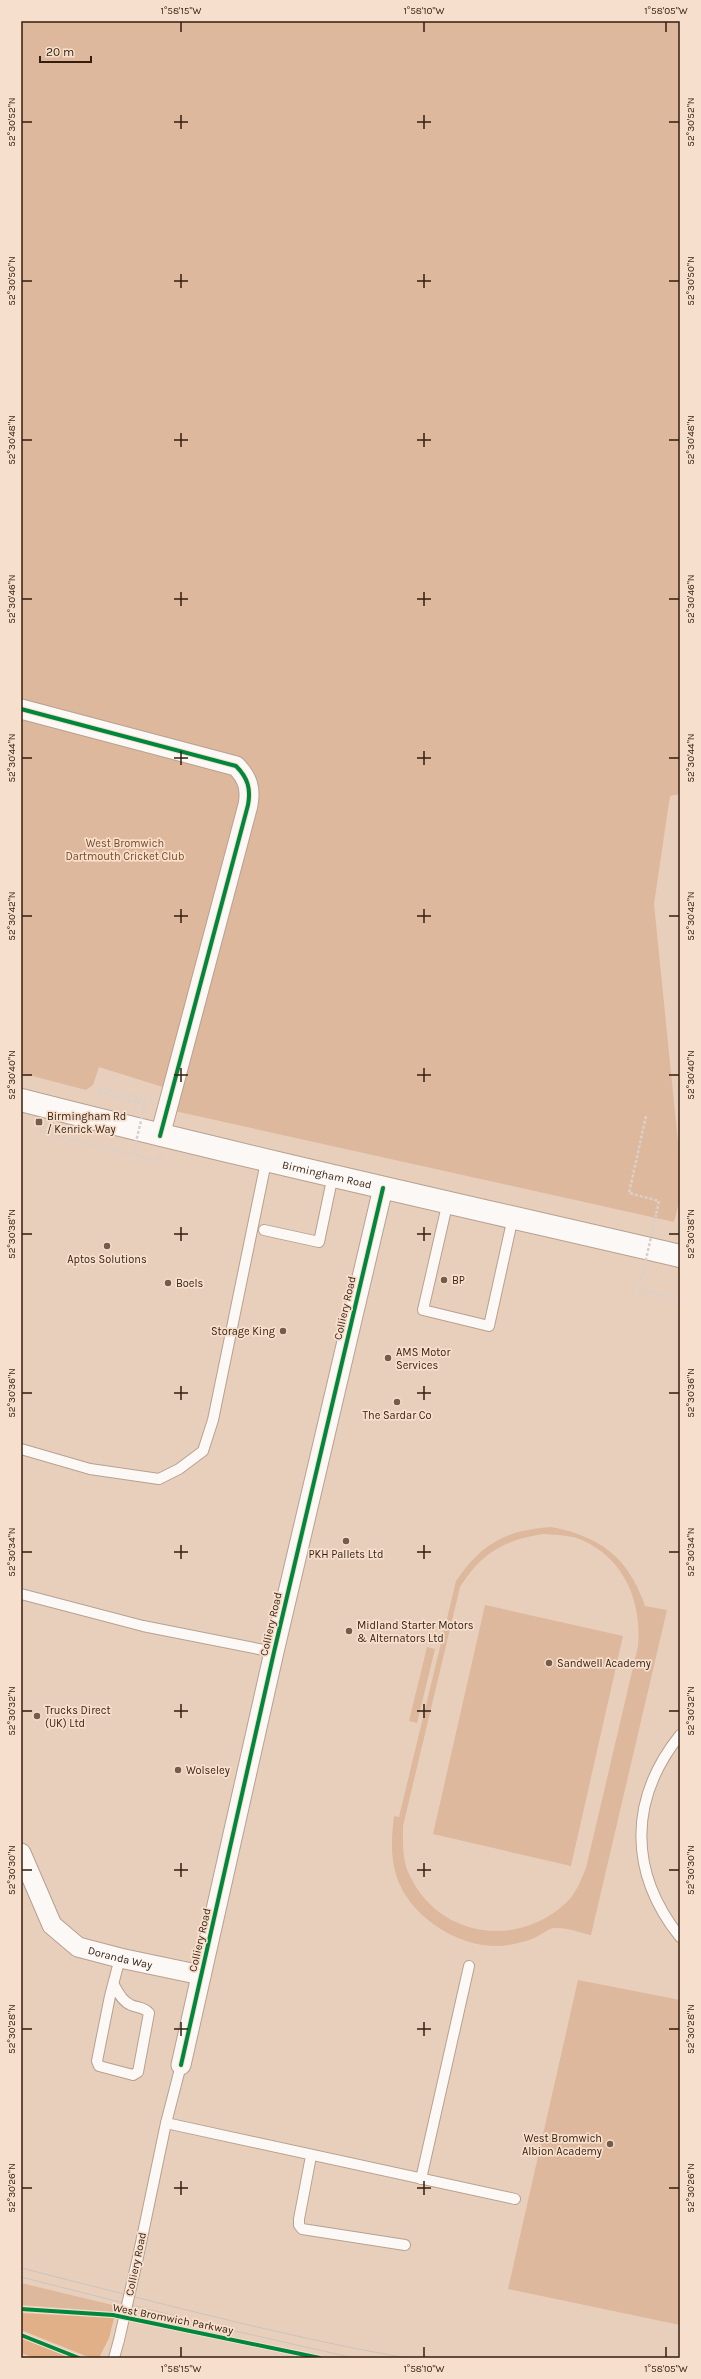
<svg xmlns="http://www.w3.org/2000/svg" width="701" height="2379" viewBox="0 0 701 2379" font-family="Karla,sans-serif">
  <style>
    .green { fill: #ddb89c; fill-rule: evenodd }
    .forest { fill: #e1af88 }
    .lines { fill: none; stroke-linecap: round; stroke-linejoin: round }
    .service-casing { stroke: #b6a191; stroke-width: 12 }
    .minor-casing { stroke: #b6a191; stroke-width: 21 }
    .trunk-casing { stroke: #b6a191; stroke-width: 24 }
    .path { stroke: #d9d0ca; stroke-width: 2.5; stroke-dasharray: 3 2; stroke-linecap: butt }
    .service { stroke: #fcf8f5; stroke-width: 10 }
    .minor { stroke: #fcf8f5; stroke-width: 19 }
    .trunk { stroke: #fcf8f5; stroke-width: 22 }
    .tram { stroke: #cbc4be; stroke-width: 1 }
    .service-bridge-casing { stroke: #b6a191; stroke-width: 12; stroke-linecap: butt }
    .path-bridge { stroke: #d9d0ca; stroke-width: 2.5; stroke-dasharray: 3 2; stroke-linecap: butt }
    .service-bridge { stroke: #fcf8f5; stroke-width: 10 }
    .cycleway-casing { stroke: #f7dfcd; stroke-width: 6 }
    .cycleway { stroke: #00873e; stroke-width: 4 }
    .ticks { fill: none; stroke: #341e0d; stroke-width: 1.5 }
    .poi-dot { fill: #735c4a; stroke: #f7dfcd; stroke-width: 1.5 }
    .labels { text-anchor: middle; dominant-baseline: central; stroke-width: 3.5; stroke-linejoin: round; paint-order: stroke }
    .park-label { font-size: 11px; fill: #794921; stroke: #f7dfcd }
    .poi-label { font-size: 11px; fill: #341e0d; stroke: #f7dfcd; text-anchor: start }
    .street-label { font-size: 11px; fill: #341e0d; stroke: #f7dfcd }
    .neatline { fill: none; stroke: #341e0d; stroke-width: 1.5 }
    .ticks-label { font-size: 10px; text-anchor: middle; fill: #341e0d }
  </style>
  <rect width="100%" height="100%" fill="#e8cfbc"/>
  <!-- green -->
  <g class="green">
    <polygon points="21,21 680,21 680,794 670,796 654,904 680,1162 680,1198 674,1222 170,1110 169,1089 99,1067 93,1085 86,1090 21,1073"/>
    <path d="M 551,1527 C 600,1536 629,1558 645,1606 L 667,1610 L 591,1935 C 581,1933 566,1927 555,1928 C 548,1928 540,1936 534,1938 C 525,1942 511,1945 501,1946 C 462,1948 416,1921 400,1885 C 390,1863 391,1840 394,1816 L 399,1817 L 456,1581 C 481,1544 506,1530 551,1527 ZM 543,1534 C 556,1535 570,1535 582,1540 C 625,1559 642,1603 638,1646 L 586,1868 C 581,1880 576,1893 567,1902 C 518,1949 438,1938 409,1874 C 402,1859 403,1843 403,1826 L 460,1587 C 481,1553 504,1540 543,1534 Z"/>
    <polygon points="485,1605 623,1636 571,1866 433,1834"/>
    <polygon points="427,1647 435,1649 417,1723 409,1721"/>
    <polygon points="578,1980 680,2000 680,2325 508,2289"/>
    <polygon points="21,2283 117,2306 115,2312 21,2305"/>
  </g>
  <!-- forest -->
  <g class="forest">
    <polygon points="21,2313 114,2318 109,2338 99,2358 91,2358 21,2330"/>
    <polygon points="21,2338 71,2358 35,2358 21,2353"/>
  </g>
  <g class="lines">
    <defs>
      <g id="service">
        <polyline points="448,1201 423,1310 489,1326 513,1217"/>
        <polyline points="264,1230 319,1242 333,1175"/>
        <polyline points="21,1449 90,1469 159,1479 179,1469 203,1451 213,1420 266,1162"/>
        <polyline points="21,1594 143,1626 274,1652"/>
        <path d="M 680,1735 C 628,1800 629,1873 680,1937"/>
        <path d="M 114,1985 C 118,1993 123,2002 131,2005 C 138,2008 144,2007 149,2013 L 138,2072 L 133,2075 L 99,2066 L 97,2061 L 110,1996 L 120,1958"/>
        <polyline points="166,2123 515,2199"/>
        <polyline points="311,2156 299,2219 299,2225 302,2229 405,2245"/>
        <polyline points="421,2179 469,1966"/>
        <polyline points="138,2257 166,2123 181,2065"/>
        <polyline points="114,2358 119,2340"/>
      </g>
      <g id="minor">
        <path d="M 21,709 L 236,766 C 248,778 251,789 248,805 L 160,1136"/>
        <path id="s1" d="M 21,1853 L 52,1925 L 78,1947 L 120,1958 L 201,1975"/>
        <polyline points="181,2065 274,1652 383,1188"/>
      </g>
      <g id="trunk">
        <path id="s2" d="M 21,1100 C 240,1156 460,1205 680,1256"/>
      </g>
    </defs>
    <!-- service casing -->
    <use href="#service" class="service-casing"/>
    <!-- minor casing -->
    <use href="#minor" class="minor-casing"/>
    <!-- trunk casing -->
    <use href="#trunk" class="trunk-casing"/>
    <!-- path -->
    <g class="path">
      <polyline points="99,1093 100,1088 152,1100"/>
      <polyline points="134,1110 137,1097"/>
      <polyline points="646,1116 629,1193 659,1201 656,1215"/>
      <polyline points="43,1125 41,1132 159,1161 161,1154"/>
      <polyline points="639,1290 680,1299"/>
    </g>
    <!-- service -->
    <use href="#service" class="service"/>
    <!-- minor -->
    <use href="#minor" class="minor"/>
    <!-- trunk -->
    <use href="#trunk" class="trunk"/>
    <!-- tram -->
    <g class="tram">
      <path d="M 21,2268 C 149,2300 276,2335 406,2358"/>
      <polyline points="21,2277 222,2328 354,2358"/>
    </g>
    <defs>
      <polyline id="service-bridge" points="119,2340 138,2257"/>
    </defs>
    <!-- service-bridge casing -->
    <use href="#service-bridge" class="service-bridge-casing"/>
    <!-- path-bridge -->
    <g class="path-bridge">
      <polyline points="99,1093 145,1104 133,1154"/>
      <polyline points="639,1290 656,1215"/>
    </g>
    <!-- service-bridge -->
    <use href="#service-bridge" class="service-bridge"/>
    <defs>
      <g id="cycleway">
        <path d="M 21,709 L 236,766 C 248,778 251,789 248,805 L 160,1136"/>
        <polyline points="181,2065 274,1652 383,1188"/>
        <polyline points="21,2309 113,2315 320,2358"/>
        <polyline points="21,2335 79,2358"/>
      </g>
    </defs>
    <!-- cycleway casing -->
    <use href="#cycleway" class="cycleway-casing"/>
    <!-- cycleway -->
    <use href="#cycleway" class="cycleway"/>
  </g>
  <!-- ticks -->
  <path class="ticks" d="M 181,22 L 181,32M 424,22 L 424,32M 666,22 L 666,32M 181,115 L 181,129M 424,115 L 424,129M 22,122 L 32,122M 174,122 L 188,122M 417,122 L 431,122M 669,122 L 679,122M 181,274 L 181,288M 424,274 L 424,288M 22,281 L 32,281M 174,281 L 188,281M 417,281 L 431,281M 669,281 L 679,281M 181,433 L 181,447M 424,433 L 424,447M 22,440 L 32,440M 174,440 L 188,440M 417,440 L 431,440M 669,440 L 679,440M 181,592 L 181,606M 424,592 L 424,606M 22,599 L 32,599M 174,599 L 188,599M 417,599 L 431,599M 669,599 L 679,599M 181,751 L 181,765M 424,751 L 424,765M 22,758 L 32,758M 174,758 L 188,758M 417,758 L 431,758M 669,758 L 679,758M 181,909 L 181,923M 424,909 L 424,923M 22,916 L 32,916M 174,916 L 188,916M 417,916 L 431,916M 669,916 L 679,916M 181,1068 L 181,1082M 424,1068 L 424,1082M 22,1075 L 32,1075M 174,1075 L 188,1075M 417,1075 L 431,1075M 669,1075 L 679,1075M 181,1227 L 181,1241M 424,1227 L 424,1241M 22,1234 L 32,1234M 174,1234 L 188,1234M 417,1234 L 431,1234M 669,1234 L 679,1234M 181,1386 L 181,1400M 424,1386 L 424,1400M 22,1393 L 32,1393M 174,1393 L 188,1393M 417,1393 L 431,1393M 669,1393 L 679,1393M 181,1545 L 181,1559M 424,1545 L 424,1559M 22,1552 L 32,1552M 174,1552 L 188,1552M 417,1552 L 431,1552M 669,1552 L 679,1552M 181,1704 L 181,1718M 424,1704 L 424,1718M 22,1711 L 32,1711M 174,1711 L 188,1711M 417,1711 L 431,1711M 669,1711 L 679,1711M 181,1863 L 181,1877M 424,1863 L 424,1877M 22,1870 L 32,1870M 174,1870 L 188,1870M 417,1870 L 431,1870M 669,1870 L 679,1870M 181,2022 L 181,2036M 424,2022 L 424,2036M 22,2029 L 32,2029M 174,2029 L 188,2029M 417,2029 L 431,2029M 669,2029 L 679,2029M 181,2181 L 181,2195M 424,2181 L 424,2195M 22,2188 L 32,2188M 174,2188 L 188,2188M 417,2188 L 431,2188M 669,2188 L 679,2188M 181,2347 L 181,2357M 424,2347 L 424,2357M 666,2347 L 666,2357"/>
  <!-- markers -->
  <g class="poi-dot">
    <rect x="35" y="1118" width="8" height="8" rx="2"/>
    <circle cx="107" cy="1246" r="4"/>
    <circle cx="444" cy="1280" r="4"/>
    <circle cx="168" cy="1283" r="4"/>
    <circle cx="283" cy="1331" r="4"/>
    <circle cx="388" cy="1358" r="4"/>
    <circle cx="397" cy="1402" r="4"/>
    <circle cx="346" cy="1541" r="4"/>
    <circle cx="349" cy="1631" r="4"/>
    <circle cx="549" cy="1663" r="4"/>
    <circle cx="37" cy="1716" r="4"/>
    <circle cx="178" cy="1770" r="4"/>
    <circle cx="610" cy="2144" r="4"/>
  </g>
  <g class="labels">
    <!-- park labels -->
    <g class="park-label">
      <text x="125" y="843">West Bromwich<tspan x="125" dy="13">Dartmouth Cricket Club</tspan></text>
    </g>
    <!-- poi labels -->
    <g class="poi-label">
      <text x="47" y="1116">Birmingham Rd<tspan x="47" dy="13">/ Kenrick Way</tspan></text>
      <text x="107" y="1259" text-anchor="middle">Aptos Solutions</text>
      <text x="452" y="1280">BP</text>
      <text x="176" y="1283">Boels</text>
      <text x="275" y="1331" text-anchor="end">Storage King</text>
      <text x="396" y="1352">AMS Motor<tspan x="396" dy="13">Services</tspan></text>
      <text x="397" y="1415" text-anchor="middle">The Sardar Co</text>
      <text x="346" y="1554" text-anchor="middle">PKH Pallets Ltd</text>
      <text x="357" y="1625">Midland Starter Motors<tspan x="357" dy="13">&amp; Alternators Ltd</tspan></text>
      <text x="557" y="1663">Sandwell Academy</text>
      <text x="45" y="1710">Trucks Direct<tspan x="45" dy="13">(UK) Ltd</tspan></text>
      <text x="186" y="1770">Wolseley</text>
      <text x="602" y="2138" text-anchor="end">West Bromwich<tspan x="602" dy="13">Albion Academy</tspan></text>
    </g>
    <!-- street labels -->
    <g class="street-label">
      <text stroke="none"><textPath href="#s2" startOffset="315">Birmingham Road</textPath></text>
      <text transform="translate(345 1308) rotate(-77)">Colliery Road</text>
      <text transform="translate(271 1624) rotate(-77)">Colliery Road</text>
      <text transform="translate(200 1940) rotate(-77)">Colliery Road</text>
      <text stroke="none"><textPath href="#s1" startOffset="156">Doranda Way</textPath></text>
      <text transform="translate(136 2264) rotate(-78)">Colliery Road</text>
      <text transform="translate(173 2319) rotate(11)">West Bromwich Parkway</text>
    </g>
  </g>
  <!-- border -->
  <rect width="701" height="2379" fill="none" stroke="#f7dfcd" stroke-width="44"/>
  <!-- scale -->
  <path d="M40 56v6h51v-6" fill="none" stroke="#341e0d" stroke-width="2"/>
  <text x="46" y="56" font-size="12" fill="#341e0d" stroke="#f7dfcd" stroke-width="3" paint-order="stroke">20 m</text>
  <rect x="22" y="22" width="657" height="2335" class="neatline"/>
  <g class="ticks-label">
    <text x="181" y="14">1°58'15"W</text>
    <text x="424" y="14">1°58'10"W</text>
    <text x="666" y="14">1°58'05"W</text>
    <text transform="translate(11 122) rotate(-90)" y="4">52°30'52"N</text>
    <text transform="translate(690 122) rotate(-90)" y="4">52°30'52"N</text>
    <text transform="translate(11 281) rotate(-90)" y="4">52°30'50"N</text>
    <text transform="translate(690 281) rotate(-90)" y="4">52°30'50"N</text>
    <text transform="translate(11 440) rotate(-90)" y="4">52°30'48"N</text>
    <text transform="translate(690 440) rotate(-90)" y="4">52°30'48"N</text>
    <text transform="translate(11 599) rotate(-90)" y="4">52°30'46"N</text>
    <text transform="translate(690 599) rotate(-90)" y="4">52°30'46"N</text>
    <text transform="translate(11 758) rotate(-90)" y="4">52°30'44"N</text>
    <text transform="translate(690 758) rotate(-90)" y="4">52°30'44"N</text>
    <text transform="translate(11 916) rotate(-90)" y="4">52°30'42"N</text>
    <text transform="translate(690 916) rotate(-90)" y="4">52°30'42"N</text>
    <text transform="translate(11 1075) rotate(-90)" y="4">52°30'40"N</text>
    <text transform="translate(690 1075) rotate(-90)" y="4">52°30'40"N</text>
    <text transform="translate(11 1234) rotate(-90)" y="4">52°30'38"N</text>
    <text transform="translate(690 1234) rotate(-90)" y="4">52°30'38"N</text>
    <text transform="translate(11 1393) rotate(-90)" y="4">52°30'36"N</text>
    <text transform="translate(690 1393) rotate(-90)" y="4">52°30'36"N</text>
    <text transform="translate(11 1552) rotate(-90)" y="4">52°30'34"N</text>
    <text transform="translate(690 1552) rotate(-90)" y="4">52°30'34"N</text>
    <text transform="translate(11 1711) rotate(-90)" y="4">52°30'32"N</text>
    <text transform="translate(690 1711) rotate(-90)" y="4">52°30'32"N</text>
    <text transform="translate(11 1870) rotate(-90)" y="4">52°30'30"N</text>
    <text transform="translate(690 1870) rotate(-90)" y="4">52°30'30"N</text>
    <text transform="translate(11 2029) rotate(-90)" y="4">52°30'28"N</text>
    <text transform="translate(690 2029) rotate(-90)" y="4">52°30'28"N</text>
    <text transform="translate(11 2188) rotate(-90)" y="4">52°30'26"N</text>
    <text transform="translate(690 2188) rotate(-90)" y="4">52°30'26"N</text>
    <text x="181" y="2372">1°58'15"W</text>
    <text x="424" y="2372">1°58'10"W</text>
    <text x="666" y="2372">1°58'05"W</text>
  </g>
</svg>
